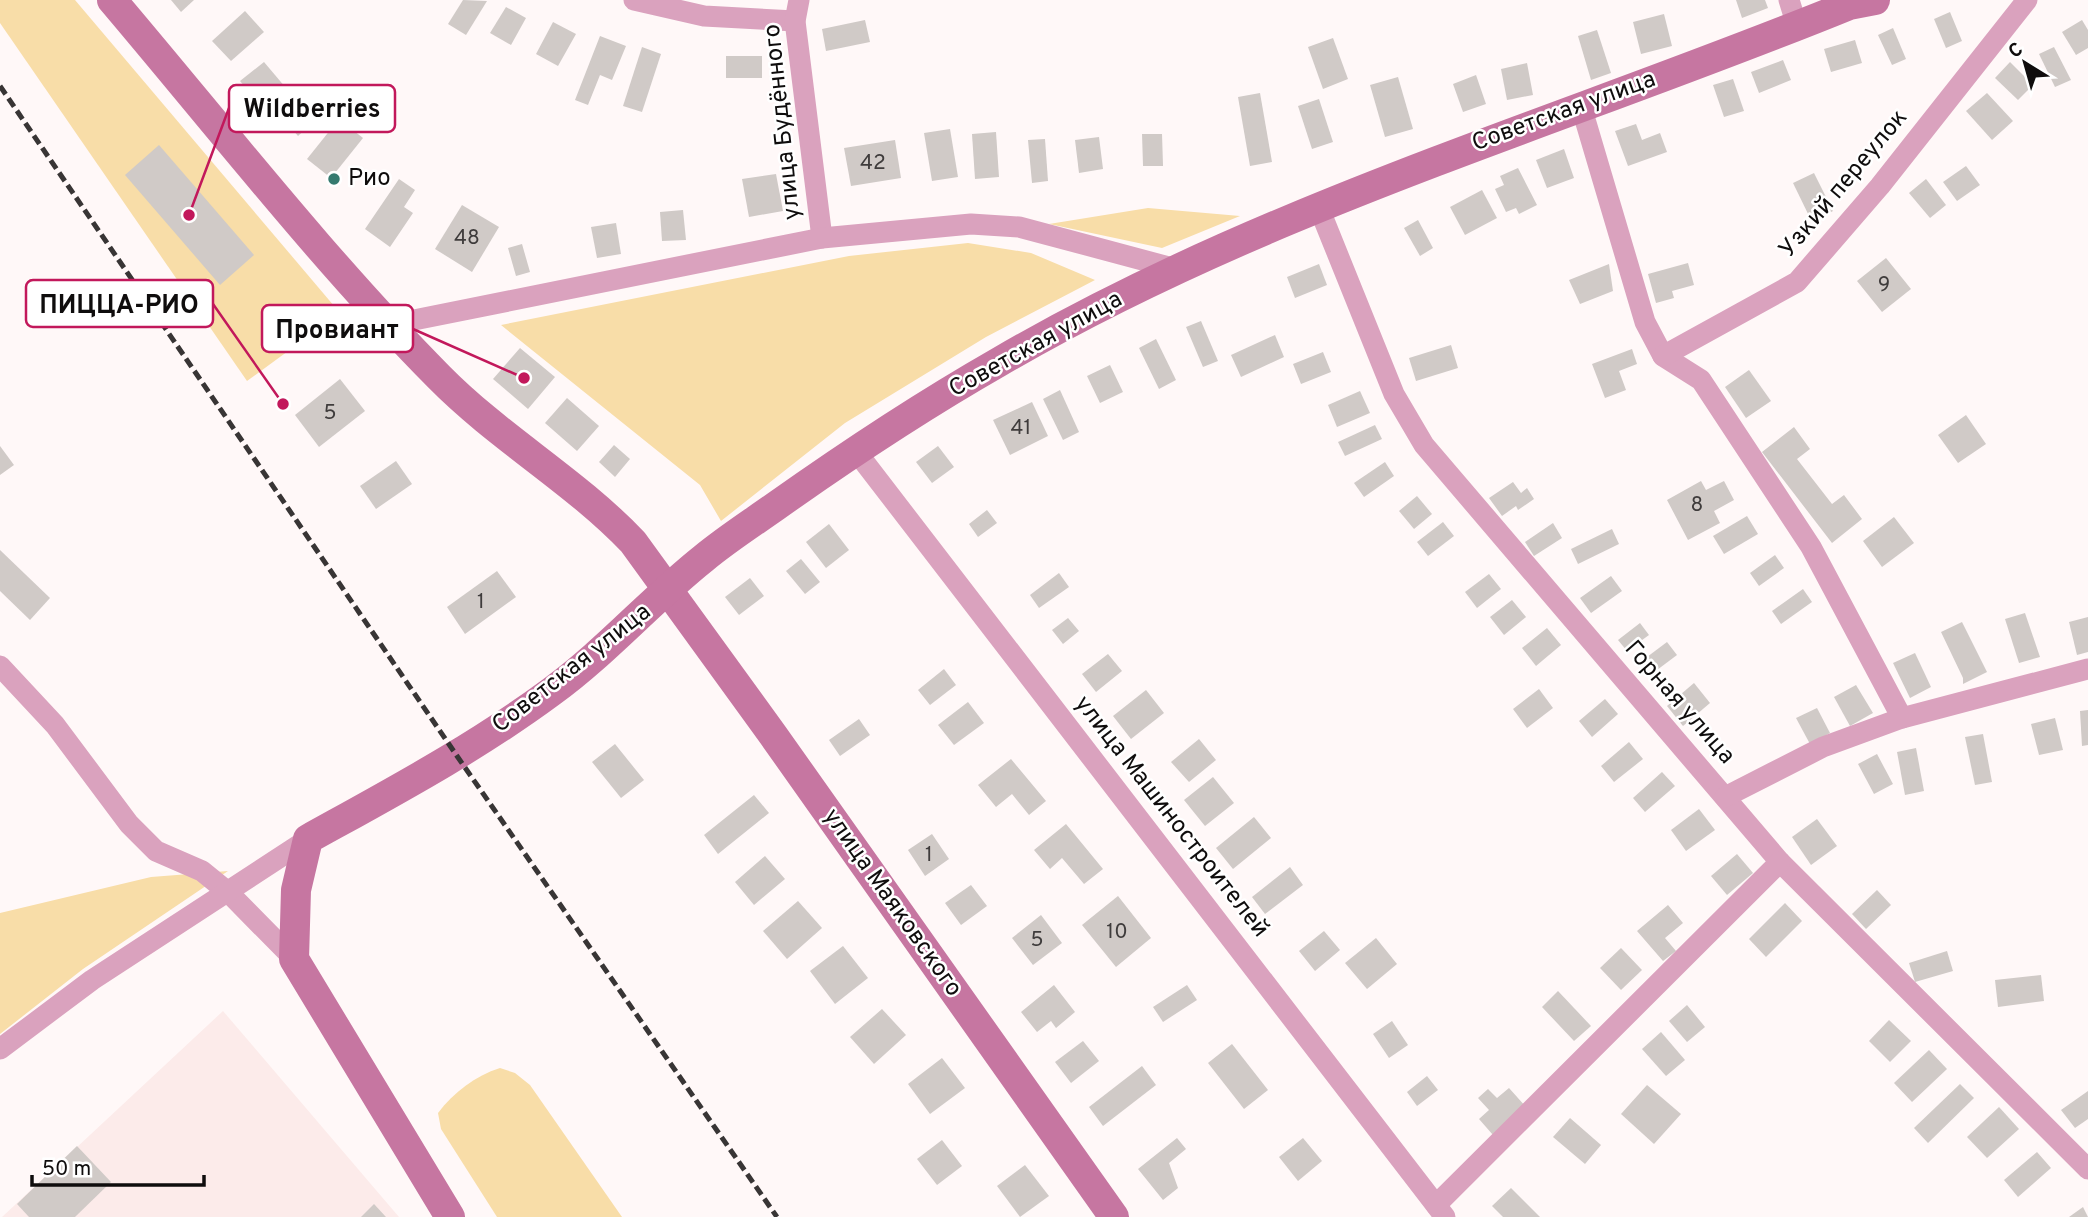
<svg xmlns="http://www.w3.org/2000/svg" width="2088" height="1217" viewBox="0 0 2088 1217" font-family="Overpass,sans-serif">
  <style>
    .built { fill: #fcebea }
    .green { fill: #f8dda8 }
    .building { fill: #d0cac7 }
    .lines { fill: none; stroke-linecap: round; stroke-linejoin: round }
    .street { stroke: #daa2be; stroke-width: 21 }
    .secondary { stroke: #c676a1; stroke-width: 30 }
    .rail { stroke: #383535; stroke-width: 5; stroke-dasharray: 10 5; stroke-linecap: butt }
    .poi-dot { fill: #357a6f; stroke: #fff; stroke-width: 2.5 }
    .labels { text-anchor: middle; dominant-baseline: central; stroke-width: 5; stroke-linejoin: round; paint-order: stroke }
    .number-label { font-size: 21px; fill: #3f3c3c }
    .street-label { font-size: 24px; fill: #0f0d0d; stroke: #fff }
    .poi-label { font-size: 24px; fill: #0f0d0d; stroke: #fff; text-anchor: start }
    .leader { fill: none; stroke: #c2185b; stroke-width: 2.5 }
    .callout-dot { fill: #c2185b; stroke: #fff; stroke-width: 2.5 }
    .callout { fill: #fff; stroke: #c2185b; stroke-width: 2.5 }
    .callout-label { font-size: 26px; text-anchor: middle; font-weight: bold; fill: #0f0d0d }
  </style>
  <rect width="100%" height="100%" fill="#fff8f8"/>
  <!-- built -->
  <polygon class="built" points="223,1011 399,1217 2,1217"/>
  <!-- green -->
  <g class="green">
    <polygon points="0,0 75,0 340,313 247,381 0,23"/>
    <polygon points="1148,208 1240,216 1162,248 1049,224"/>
    <polygon points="968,243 1031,253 1095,280 986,337 845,423 721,521 700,485 501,325 849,256"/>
    <polygon points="228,871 83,969 0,1034 0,913 151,877"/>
    <path d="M 500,1068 L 515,1073 L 530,1085 L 622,1217 L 497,1217 L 441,1129 L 438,1113 C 454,1092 475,1076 500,1068 Z"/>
  </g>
  <!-- building -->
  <g class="building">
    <polygon points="171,0 194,0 181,12"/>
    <polygon points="463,0 487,1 466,35 448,24"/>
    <polygon points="1736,0 1765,0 1768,8 1742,18"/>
    <polygon points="506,7 526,18 511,45 490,33"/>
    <polygon points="245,11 264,32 231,61 212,41"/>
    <polygon points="1950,12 1962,41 1946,48 1934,19"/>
    <polygon points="1664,14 1672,46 1641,54 1633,22"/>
    <polygon points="865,20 870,42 826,51 822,29"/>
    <polygon points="2082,20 2088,30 2088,48 2076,55 2062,32"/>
    <polygon points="553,22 576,34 558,66 536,54"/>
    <polygon points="1893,28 1906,59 1892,65 1878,35"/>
    <polygon points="1597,30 1611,73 1591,80 1578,36"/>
    <polygon points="600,36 626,46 612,80 600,75 588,105 575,100"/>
    <polygon points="1333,38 1348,79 1323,89 1308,47"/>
    <polygon points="1855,40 1862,63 1831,72 1824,49"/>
    <polygon points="642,47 661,54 642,112 623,106"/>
    <polygon points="2054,47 2071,80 2055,87 2039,54"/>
    <rect x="726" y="56" width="36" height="22"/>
    <polygon points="1783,60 1791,80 1759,93 1751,72"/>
    <polygon points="264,62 286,88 263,108 240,81"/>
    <polygon points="2010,62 2033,85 2018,100 1995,78"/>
    <polygon points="1527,63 1533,95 1507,100 1501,69"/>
    <polygon points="1476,75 1486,104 1463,112 1453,84"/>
    <polygon points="1398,77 1413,129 1385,137 1370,85"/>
    <polygon points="1733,79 1744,111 1724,117 1713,85"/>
    <polygon points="1260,93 1272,162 1250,166 1238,97"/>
    <polygon points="1987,93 2013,121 1992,140 1966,111"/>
    <polygon points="1319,99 1333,142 1312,149 1298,106"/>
    <polygon points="295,106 310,125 298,136 283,118"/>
    <polygon points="339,119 363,138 331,178 307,159"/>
    <polygon points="1636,124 1642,140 1660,133 1667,152 1628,166 1615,131"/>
    <polygon points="950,129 958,177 932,181 924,133"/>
    <polygon points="996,132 999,177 975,179 972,134"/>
    <polygon points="1142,134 1162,134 1163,166 1143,166"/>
    <polygon points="1099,137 1103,169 1079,173 1075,140"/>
    <polygon points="1045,139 1048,181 1032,183 1028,140"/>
    <polygon points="895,140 901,178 851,186 844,148"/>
    <polygon points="159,145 254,255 220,285 125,175"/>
    <polygon points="1564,149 1574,178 1547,188 1536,160"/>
    <polygon points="1966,166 1980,185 1957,201 1943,182"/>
    <polygon points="1518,168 1537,205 1519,214 1516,208 1506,212 1495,189 1504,185 1500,176"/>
    <polygon points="1814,173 1833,211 1812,222 1793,183"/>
    <polygon points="776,174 783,211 749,217 742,179"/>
    <polygon points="399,179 415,190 404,207 413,213 390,247 365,229"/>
    <polygon points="1926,179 1946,205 1930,218 1909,193"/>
    <polygon points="1482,190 1497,218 1465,235 1450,207"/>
    <polygon points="462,205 499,227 472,272 435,249"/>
    <polygon points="683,210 686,240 662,241 660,212"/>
    <polygon points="1418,220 1433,248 1420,256 1404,228"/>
    <polygon points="616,223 621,254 597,258 591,227"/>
    <polygon points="522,244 530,272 516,276 508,248"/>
    <polygon points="1886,258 1911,289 1882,312 1857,281"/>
    <polygon points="1688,263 1694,285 1672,291 1674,298 1656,303 1648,274"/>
    <polygon points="1319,264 1327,285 1295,298 1287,277"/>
    <polygon points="1609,264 1613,291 1580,304 1569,280"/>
    <polygon points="1201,321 1218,361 1203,367 1186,327"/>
    <polygon points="1275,335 1284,357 1241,377 1231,355"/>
    <polygon points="1156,339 1176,380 1159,389 1139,348"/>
    <polygon points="1451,345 1458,368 1416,381 1409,358"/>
    <polygon points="520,348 555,377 528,409 493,379"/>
    <polygon points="1632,349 1637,364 1619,371 1626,390 1605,398 1592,364"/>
    <polygon points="1323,352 1331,372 1301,384 1293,364"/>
    <polygon points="1110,365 1123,392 1100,403 1087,376"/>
    <polygon points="1749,370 1771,401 1746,418 1725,387"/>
    <polygon points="340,379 365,411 319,447 295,415"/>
    <polygon points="1060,390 1079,432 1063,440 1043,399"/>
    <polygon points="1360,391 1370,413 1337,427 1328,405"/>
    <polygon points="567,398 599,426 577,451 545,423"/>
    <polygon points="1032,402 1048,436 1010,455 993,420"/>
    <polygon points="1966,415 1986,444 1958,463 1938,435"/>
    <polygon points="1375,425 1382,439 1345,456 1338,442"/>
    <polygon points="1794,427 1810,449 1797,459 1832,504 1844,495 1862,519 1832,543 1762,452"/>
    <polygon points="614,445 630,459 615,477 599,462"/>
    <polygon points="0,446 14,465 0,475"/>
    <polygon points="938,446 954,467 932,483 916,462"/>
    <polygon points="396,461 412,484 376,509 360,486"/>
    <polygon points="1385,462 1394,476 1364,497 1354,483"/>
    <polygon points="1701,481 1706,490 1724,481 1734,500 1714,511 1720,523 1688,540 1667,500"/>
    <polygon points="1513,482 1521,493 1527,488 1534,499 1518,510 1516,506 1502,516 1489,498"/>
    <polygon points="1417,496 1432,514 1414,529 1399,511"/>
    <polygon points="987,510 997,523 978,537 969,524"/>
    <polygon points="1747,516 1758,534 1724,554 1713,536"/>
    <polygon points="1894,517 1914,543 1882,567 1863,541"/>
    <polygon points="1443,522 1454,536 1428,556 1417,542"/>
    <polygon points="1553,523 1562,538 1534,556 1525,542"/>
    <polygon points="829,524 849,550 826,568 806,542"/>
    <polygon points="1612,529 1619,544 1578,564 1571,549"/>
    <polygon points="0,550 50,598 30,620 0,591"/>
    <polygon points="1775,555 1784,568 1759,586 1750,573"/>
    <polygon points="801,559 820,582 805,594 786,571"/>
    <polygon points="497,571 516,597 465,634 447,607"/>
    <polygon points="1059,573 1069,587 1039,608 1030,595"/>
    <polygon points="1489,574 1501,589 1477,608 1465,592"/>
    <polygon points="1611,576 1622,591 1591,613 1580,598"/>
    <polygon points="750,578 764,596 739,615 725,597"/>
    <polygon points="1803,589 1812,602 1781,624 1772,611"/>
    <polygon points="1512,600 1526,617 1504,635 1490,617"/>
    <polygon points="2025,613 2040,657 2019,663 2005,619"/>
    <polygon points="2088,617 2088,652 2077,655 2069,622"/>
    <polygon points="1068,618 1079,631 1063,644 1052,630"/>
    <polygon points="1962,622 1987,672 1963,684 1963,678 1941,632"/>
    <polygon points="1640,623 1649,635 1627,651 1618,640"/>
    <polygon points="1547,628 1561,645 1536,666 1522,648"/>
    <polygon points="1667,642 1677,655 1657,670 1647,657"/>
    <polygon points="1915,653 1931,687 1910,698 1893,663"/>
    <polygon points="1108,654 1122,671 1096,692 1082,674"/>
    <polygon points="944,669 956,685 930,705 918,690"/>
    <polygon points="1694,683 1710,703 1683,726 1667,706"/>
    <polygon points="1856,685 1873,713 1850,726 1834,697"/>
    <polygon points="1539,689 1553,708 1527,728 1513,709"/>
    <polygon points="1146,690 1164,713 1131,739 1113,716"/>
    <polygon points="1605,699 1618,714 1592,737 1579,721"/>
    <polygon points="968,702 984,723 954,745 938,725"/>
    <polygon points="1817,708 1830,733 1810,744 1796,718"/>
    <polygon points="2088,710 2088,745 2082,746 2080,711"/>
    <polygon points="2055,718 2063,750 2039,755 2031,724"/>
    <polygon points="859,719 870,735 840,756 829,740"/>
    <polygon points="1983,734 1992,782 1975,785 1965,737"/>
    <polygon points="1199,739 1216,760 1189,782 1171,762"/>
    <polygon points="1629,742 1643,759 1614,782 1601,766"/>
    <polygon points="615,744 644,780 621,798 592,762"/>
    <polygon points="1916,748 1924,791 1905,795 1897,752"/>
    <polygon points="1877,754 1893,784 1874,794 1858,764"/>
    <polygon points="1011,759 1046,801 1029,815 1012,794 996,807 978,785"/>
    <polygon points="1662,772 1675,786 1645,812 1633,798"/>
    <polygon points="1213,777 1234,803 1205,826 1184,800"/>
    <polygon points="754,795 769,813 718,854 704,835"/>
    <polygon points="1699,809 1715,830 1686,851 1671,830"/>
    <polygon points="1254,817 1271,838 1233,869 1216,848"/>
    <polygon points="1817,819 1837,846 1811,865 1792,837"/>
    <polygon points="1066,824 1103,869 1084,884 1062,858 1050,869 1034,850"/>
    <polygon points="932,834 949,859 925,876 908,850"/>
    <polygon points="1737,854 1753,873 1727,895 1711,876"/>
    <polygon points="765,856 785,879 754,905 735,882"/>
    <polygon points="1290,867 1303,885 1265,914 1252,897"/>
    <polygon points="971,885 987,906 961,925 945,903"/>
    <polygon points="1877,890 1891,905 1866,929 1852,914"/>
    <polygon points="1118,896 1151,938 1116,967 1082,925"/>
    <polygon points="798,901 822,928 787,959 763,931"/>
    <polygon points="1785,903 1802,921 1766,957 1749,939"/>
    <polygon points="1668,905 1683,923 1665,938 1676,951 1663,961 1637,931"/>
    <polygon points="1041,915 1062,943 1033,965 1012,938"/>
    <polygon points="1324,931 1340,950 1315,971 1299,951"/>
    <polygon points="1376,938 1397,964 1367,989 1345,963"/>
    <polygon points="843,946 868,978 835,1004 810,971"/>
    <polygon points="1621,948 1642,970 1621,990 1600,968"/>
    <polygon points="1947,951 1953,971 1915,982 1909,963"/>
    <polygon points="2041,975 2044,1001 1998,1007 1995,980"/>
    <polygon points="1054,985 1075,1012 1056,1028 1051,1021 1037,1032 1021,1012"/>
    <polygon points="1187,985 1197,1000 1163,1022 1153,1007"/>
    <polygon points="1558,991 1591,1026 1574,1041 1542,1007"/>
    <polygon points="1687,1005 1705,1027 1687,1042 1669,1021"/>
    <polygon points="882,1009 906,1035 874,1064 850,1037"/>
    <polygon points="1889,1020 1911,1041 1890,1062 1869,1041"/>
    <polygon points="1392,1021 1408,1045 1389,1058 1373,1034"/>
    <polygon points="1661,1032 1685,1060 1666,1076 1642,1049"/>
    <polygon points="1083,1041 1099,1061 1071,1083 1055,1062"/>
    <polygon points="1232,1044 1268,1090 1244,1109 1208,1063"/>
    <polygon points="1929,1050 1947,1069 1912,1102 1894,1083"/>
    <polygon points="942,1058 965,1088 930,1114 908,1084"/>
    <polygon points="1142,1066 1156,1085 1103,1126 1089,1107"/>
    <polygon points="1427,1076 1438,1090 1417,1106 1407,1092"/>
    <polygon points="1960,1084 1974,1098 1928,1143 1914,1128"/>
    <polygon points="1647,1085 1681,1114 1654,1144 1621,1114"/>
    <polygon points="1509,1088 1526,1107 1493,1135 1479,1119 1489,1110 1478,1098 1488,1089 1497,1098"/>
    <polygon points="2088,1091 2088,1119 2075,1128 2061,1110"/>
    <polygon points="1999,1107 2019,1129 1987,1158 1967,1137"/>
    <polygon points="1570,1118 1601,1145 1585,1164 1553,1137"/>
    <polygon points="1177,1138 1186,1149 1169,1163 1178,1188 1163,1200 1138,1169"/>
    <polygon points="1303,1138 1322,1161 1298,1181 1279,1157"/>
    <polygon points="942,1140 962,1166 937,1185 917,1159"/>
    <polygon points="77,1146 111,1182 75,1217 29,1217 17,1204"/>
    <polygon points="2037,1152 2051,1168 2018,1197 2004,1180"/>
    <polygon points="1025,1165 1049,1196 1020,1217 997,1186"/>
    <polygon points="1511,1188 1540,1217 1503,1217 1492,1206"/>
    <polygon points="374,1204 386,1217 361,1217"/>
    <polygon points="2083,1207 2088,1217 2069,1217"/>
  </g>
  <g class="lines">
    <!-- street -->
    <g class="street">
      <polyline points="634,0 704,16 795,21"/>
      <polyline points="799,0 795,21 822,238"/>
      <polyline points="1789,0 1797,26"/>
      <polyline points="1581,106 1645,322 1663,356 1701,380 1811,547 1902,718"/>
      <polyline points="1319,208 1394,394 1424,445 1780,862 2088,1169"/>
      <polyline points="389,325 822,238 971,224 1019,227 1180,270"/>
      <polyline points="1663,356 1797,282 1880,186 2027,0"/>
      <polyline points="855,450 1445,1217"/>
      <polyline points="0,666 55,725 129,824 156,851 202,871 229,893 294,959"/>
      <polyline points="1725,797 1823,747 1902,718 2088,669"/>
      <polyline points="0,1049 92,980 308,839"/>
      <polyline points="1436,1205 1780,862"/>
    </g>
    <!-- secondary -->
    <g class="secondary">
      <path d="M 112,0 C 219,126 323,260 439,377 C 499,438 575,481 633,542 L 773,735 L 1114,1217"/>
      <path d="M 450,1217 L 294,959 L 296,890 L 308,839 C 391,793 474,749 551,692 C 606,652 651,600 704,558 C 727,539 752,523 776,506 C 848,455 922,406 999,362 C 1266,206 1565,121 1849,5 L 1875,0"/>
    </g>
    <!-- rail -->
    <polyline class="rail" points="0,86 457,756 777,1217"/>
  </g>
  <!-- markers -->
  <circle class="poi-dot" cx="334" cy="179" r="7"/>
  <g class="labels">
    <!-- number labels -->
    <g class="number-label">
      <text x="873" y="163">42</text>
      <text x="467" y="238">48</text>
      <text x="1884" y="285">9</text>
      <text x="330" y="413">5</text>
      <text x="1021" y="428">41</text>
      <text x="1697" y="505">8</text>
      <text x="481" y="602">1</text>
      <text x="929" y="855">1</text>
      <text x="1117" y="932">10</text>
      <text x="1037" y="940">5</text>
    </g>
    <!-- street labels -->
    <g class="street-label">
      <text transform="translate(1564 112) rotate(-20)">Советская улица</text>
      <text transform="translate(783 122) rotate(-96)">улица Будённого</text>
      <text transform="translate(1844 184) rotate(-50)">Узкий переулок</text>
      <text transform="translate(1036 345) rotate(-29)">Советская улица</text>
      <text transform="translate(572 669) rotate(-38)">Советская улица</text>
      <text transform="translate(1679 703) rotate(49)">Горная улица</text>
      <text transform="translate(1171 817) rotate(52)">улица Машиностроителей</text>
      <text transform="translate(892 903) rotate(55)">улица Маяковского</text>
    </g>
    <!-- poi labels -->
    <g class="poi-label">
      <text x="348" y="179">Рио</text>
    </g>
  </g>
  <!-- callouts -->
  <path class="leader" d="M189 215L229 108M283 404L213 304M524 378L413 329"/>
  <g class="callout-dot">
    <circle cx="189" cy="215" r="7"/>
    <circle cx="283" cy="404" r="7"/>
    <circle cx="524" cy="378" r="7"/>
  </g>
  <g class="callout">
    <rect x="229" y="85" width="166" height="47" rx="7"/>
    <rect x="26" y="280" width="187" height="47" rx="7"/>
    <rect x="262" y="305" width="151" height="47" rx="7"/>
  </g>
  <g class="callout-label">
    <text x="312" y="117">Wildberries</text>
    <text x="119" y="313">ПИЦЦА-РИО</text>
    <text x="337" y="338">Провиант</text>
  </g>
  <!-- north arrow -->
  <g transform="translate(2025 63) rotate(323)" stroke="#ffffff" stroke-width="5" paint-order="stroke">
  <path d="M0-5L12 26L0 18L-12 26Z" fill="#0f0d0d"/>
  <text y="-10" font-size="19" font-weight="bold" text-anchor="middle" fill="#0f0d0d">С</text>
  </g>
  <!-- scale -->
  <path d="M32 1175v10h172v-10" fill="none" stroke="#0f0d0d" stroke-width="3.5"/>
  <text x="42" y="1175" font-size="21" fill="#0f0d0d" stroke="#ffffff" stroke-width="5" paint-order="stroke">50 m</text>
</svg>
